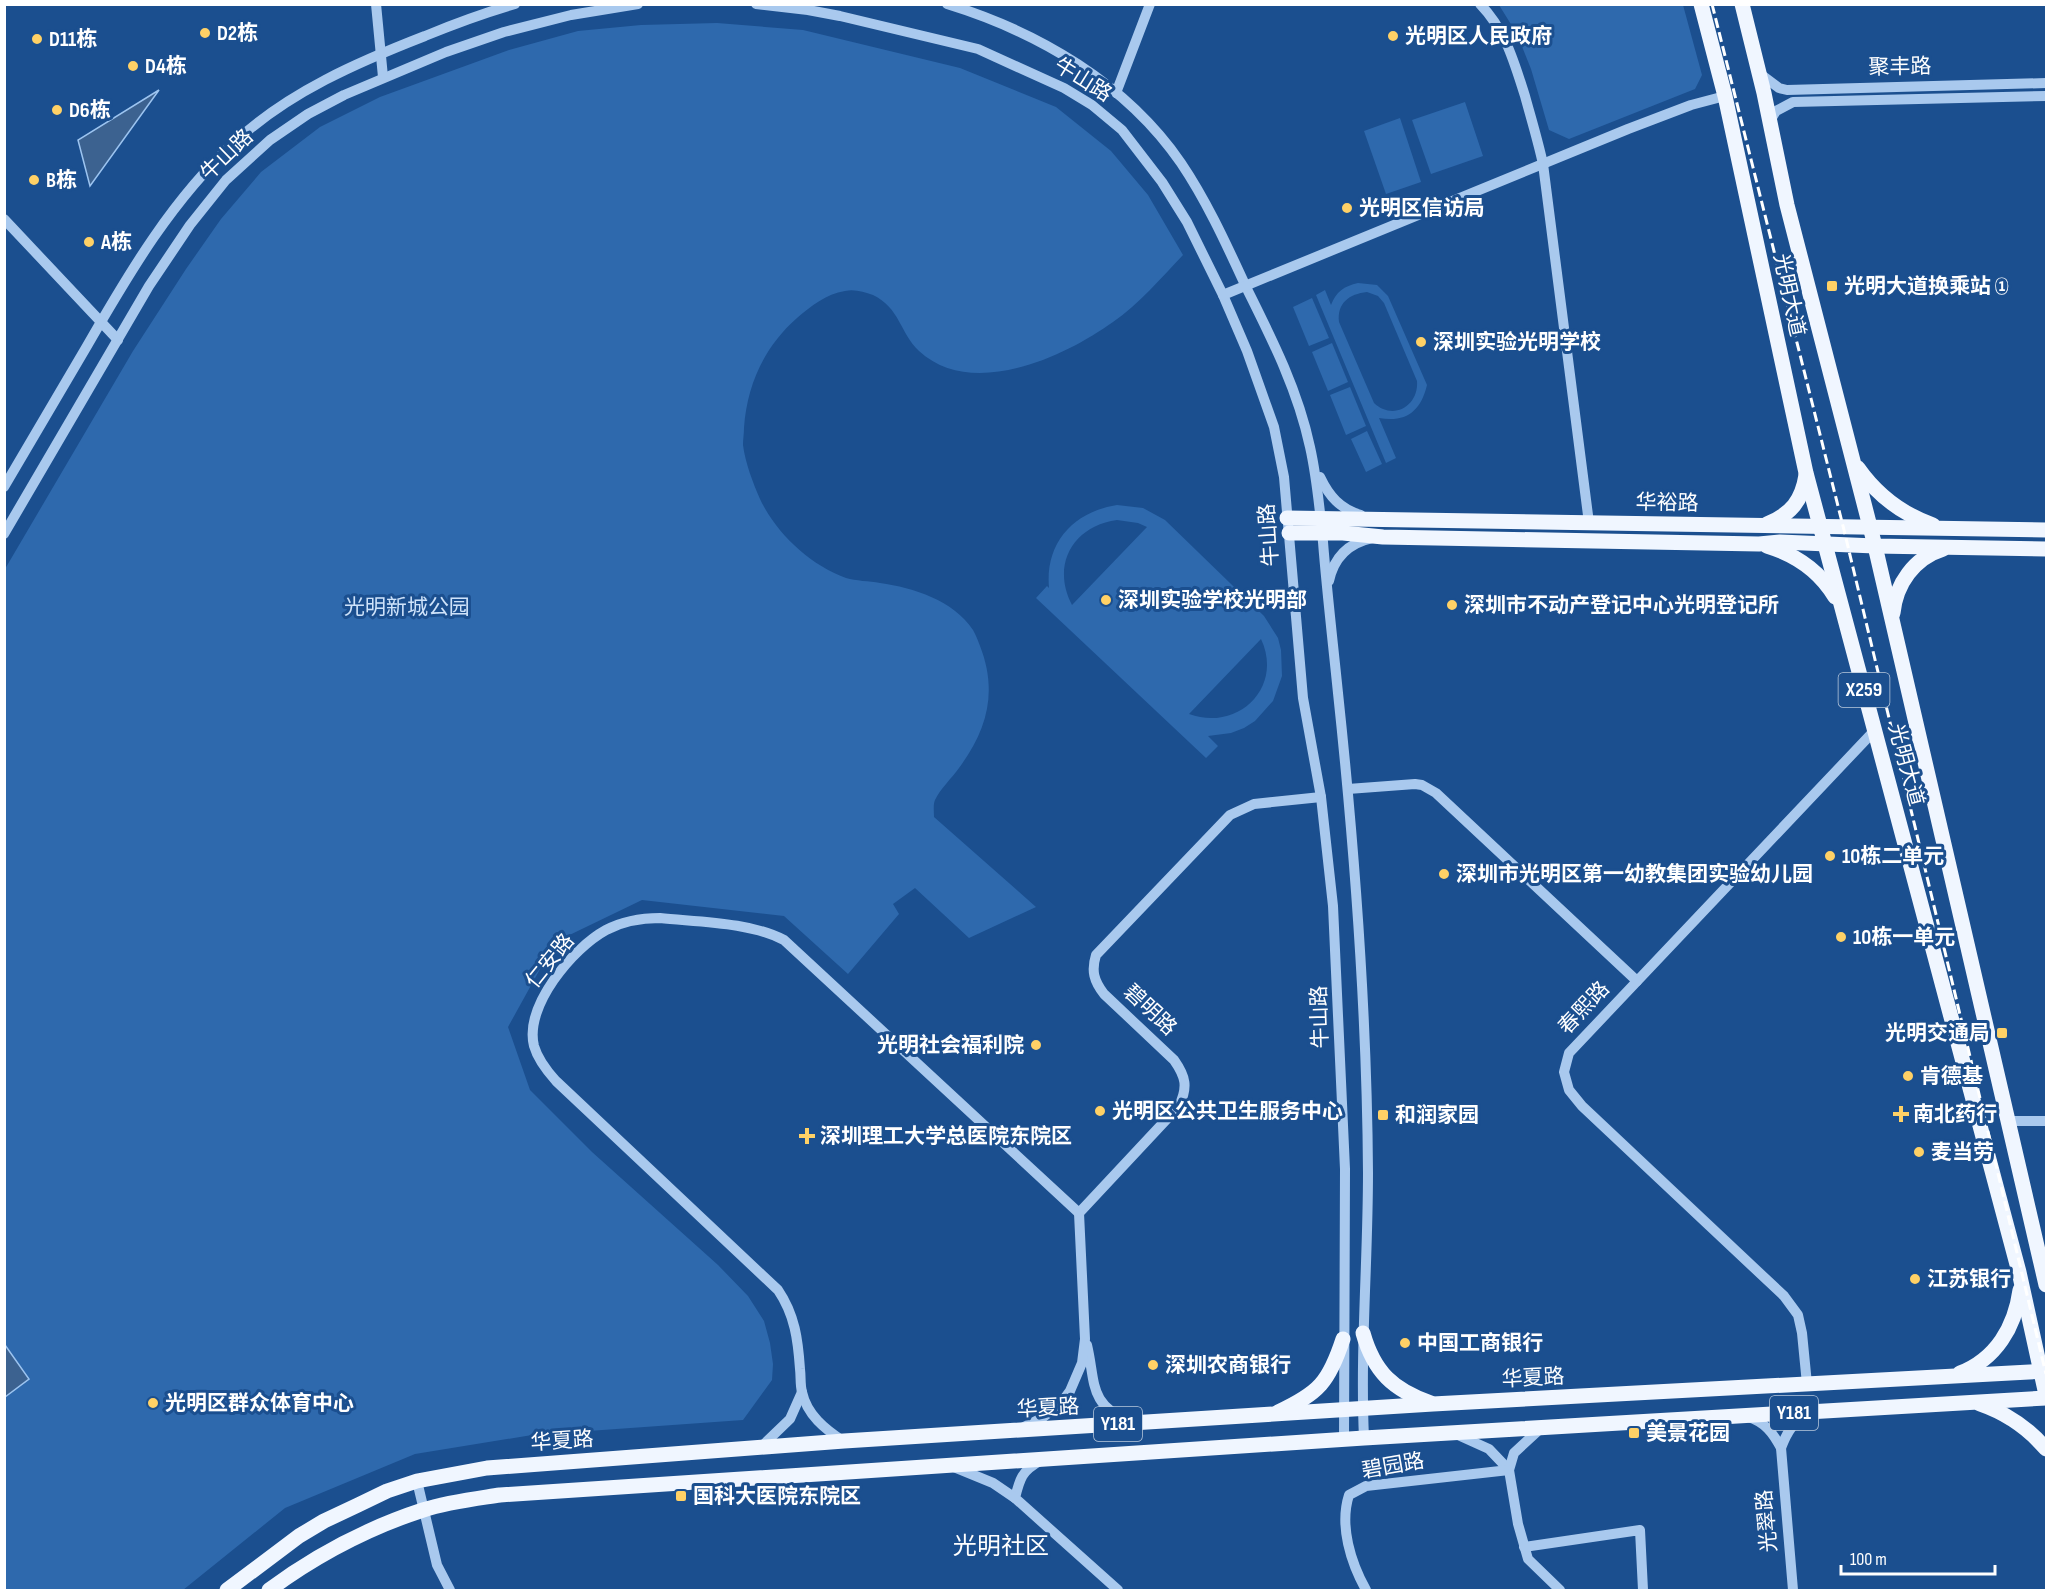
<svg xmlns="http://www.w3.org/2000/svg" width="2051" height="1595" viewBox="0 0 2051 1595" font-family="'Sofia Sans Condensed','Noto Sans SC',sans-serif">
  <style>
    .green { fill: #2e69ad; fill-rule: evenodd }
    .water { fill: #3c6290; stroke: #9cc4f0; stroke-width: 1.5 }
    .lines { fill: none; stroke-linecap: round; stroke-linejoin: round }
    .minor { stroke: #a9c9ee; stroke-width: 10 }
    .major { stroke: #f0f6ff; stroke-width: 15 }
    .rail { stroke: #fff; stroke-width: 3; stroke-dasharray: 10 4.5; stroke-linecap: butt }
    .poi-dot { fill: #ffd166; stroke: #1b4f8f; stroke-width: 2 }
    .labels { text-anchor: middle; dominant-baseline: central; stroke-width: 6; stroke-linejoin: round; paint-order: stroke }
    .shield { fill: #1b4f8f; stroke: #bbcadd; stroke-width: 1.5 }
    .shield-label { font-size: 20px; font-weight: bold; fill: #fff }
    .poi-label { font-size: 21px; font-weight: bold; fill: #fff; stroke: #1b4f8f; text-anchor: start }
    .street-label { font-size: 21px; fill: #fff; stroke: #1b4f8f }
    .park-label { font-size: 21px; fill: #cfe3fa; stroke: #1b4f8f }
    .quarter-label { font-size: 24px; fill: #fff; stroke: #1b4f8f }
  </style>
  <rect width="100%" height="100%" fill="#1b4f8f"/>
  <!-- green -->
  <g class="green">
    <polygon points="1499,5 1683,5 1702,75 1695,89 1569,139 1549,130 1531,69 1517,34"/>
    <path d="M 717,23 L 803,30 L 960,68 L 1056,107 L 1111,151 L 1148,195 L 1183,255 C 1161,278 1139,304 1113,322 C 1064,357 972,400 919,351 C 900,333 900,308 873,295 C 864,292 855,289 845,291 C 826,294 811,306 797,318 C 764,347 747,385 744,428 C 744,433 743,439 743,445 C 745,462 753,483 760,499 C 776,533 810,565 846,578 C 856,581 869,581 880,583 C 914,588 953,600 973,630 C 976,635 978,641 980,646 C 998,692 987,730 959,768 C 952,778 940,789 935,800 C 933,804 934,812 934,817 L 1036,907 L 969,938 L 915,888 L 893,904 L 899,914 L 848,974 L 784,916 L 642,900 L 555,942 L 508,1027 L 530,1090 L 592,1152 L 718,1265 L 748,1296 L 764,1321 L 770,1343 L 773,1364 L 772,1380 L 743,1420 L 532,1435 L 415,1454 L 285,1508 L 183,1590 L 5,1590 L 5,569 L 133,351 L 186,269 L 221,219 L 261,172 L 320,127 L 380,97 L 509,50 L 578,31 L 641,25 Z"/>
    <polygon points="1465,102 1483,156 1431,174 1412,120"/>
    <polygon points="1400,118 1421,182 1386,194 1364,131"/>
    <path d="M 1358,283 L 1377,285 L 1388,296 L 1427,385 C 1421,411 1406,423 1379,418 L 1396,458 L 1386,463 L 1316,295 L 1325,290 L 1331,305 C 1336,292 1344,286 1358,283 ZM 1367,292 L 1378,296 L 1384,303 L 1417,381 C 1419,406 1393,421 1374,403 L 1339,322 C 1337,303 1349,294 1367,292 Z"/>
    <polygon points="1312,298 1329,338 1309,346 1293,307"/>
    <polygon points="1332,343 1348,382 1328,391 1312,352"/>
    <polygon points="1350,387 1366,426 1346,435 1330,395"/>
    <polygon points="1367,431 1382,464 1366,472 1351,439"/>
    <path d="M 1117,505 L 1143,508 L 1165,520 L 1264,616 L 1278,638 L 1281,650 L 1282,676 L 1273,701 L 1255,721 L 1244,728 L 1231,733 L 1208,736 L 1218,746 L 1206,758 L 1036,598 L 1047,586 L 1049,588 C 1045,543 1073,512 1117,505 ZM 1117,520 L 1138,523 L 1147,527 L 1072,605 C 1051,565 1073,526 1117,520 ZM 1261,639 C 1284,688 1237,732 1189,714 Z"/>
  </g>
  <!-- water -->
  <g class="water">
    <polygon points="159,90 90,186 78,140"/>
    <polygon points="5,1345 29,1379 5,1397 4,1397"/>
  </g>
  <g class="lines">
    <!-- minor -->
    <g class="minor">
      <polyline points="376,4 383,77"/>
      <polyline points="756,4 808,10 840,16 978,49 1064,88 1092,105 1122,130 1162,182 1187,222 1223,295 1247,351 1274,427 1284,477 1303,698 1321,797 1333,906 1345,1169 1344,1439"/>
      <path d="M 947,4 C 1038,32 1126,83 1181,163 C 1208,203 1228,248 1248,291 C 1273,341 1298,391 1310,447 C 1317,478 1320,510 1323,542 C 1327,593 1333,643 1338,693 C 1355,853 1367,1013 1368,1173 C 1368,1261 1360,1350 1364,1438"/>
      <path d="M 1480,4 C 1506,31 1514,62 1525,96 C 1531,118 1538,141 1543,164 L 1589,523"/>
      <polyline points="1759,73 1779,88 1787,90 2046,83"/>
      <polyline points="1116,93 1150,4"/>
      <polyline points="1770,121 1776,111 1793,102 2046,96"/>
      <polyline points="4,219 118,340"/>
      <polyline points="1223,295 1628,129 1691,105 1725,96"/>
      <path d="M 1320,477 C 1329,496 1340,509 1361,515"/>
      <path d="M 4,487 C 32,440 59,393 87,346 C 129,273 173,198 236,141 C 289,92 358,62 425,36 C 454,24 484,13 515,4"/>
      <polyline points="4,534 149,286 190,225 226,180 270,140 308,114 344,95 446,52 504,32 571,15 638,4"/>
      <path d="M 1329,581 C 1334,557 1349,543 1372,538"/>
      <polyline points="1348,789 1415,784 1422,785 1436,793 1637,981"/>
      <polyline points="2009,1121 2046,1121"/>
      <path d="M 1087,1345 C 1096,1383 1088,1404 1130,1422"/>
      <polyline points="1807,1384 1802,1333 1798,1315 1784,1296 1582,1106 1569,1090 1564,1072 1569,1053 1875,730"/>
      <path d="M 1748,1417 C 1765,1422 1773,1433 1781,1448 L 1793,1590"/>
      <path d="M 1024,1427 L 1042,1418 L 1062,1402 L 1070,1391 L 1082,1363 L 1085,1339 L 1079,1213 L 1179,1106 C 1188,1087 1186,1077 1174,1060 L 1104,994 C 1094,981 1091,971 1096,955 L 1230,815 L 1254,804 L 1321,797"/>
      <polyline points="1541,1428 1514,1453 1509,1470 1518,1524 1528,1559 1560,1590"/>
      <polyline points="1458,1435 1489,1449 1509,1470"/>
      <path d="M 843,1441 C 825,1429 807,1415 802,1392 C 800,1385 801,1377 800,1369 C 798,1340 795,1315 778,1290 L 556,1081 C 547,1071 538,1060 534,1046 C 524,1006 573,948 606,930 C 623,921 640,918 660,918 C 698,922 750,922 784,940 L 1079,1213"/>
      <polyline points="761,1447 790,1419 802,1392"/>
      <path d="M 1781,1448 C 1787,1432 1794,1420 1810,1413"/>
      <path d="M 1040,1461 C 1022,1471 1020,1478 1015,1498 L 1118,1590"/>
      <polyline points="954,1467 993,1483 1015,1498"/>
      <polyline points="417,1481 437,1565 450,1590"/>
      <polyline points="1524,1547 1640,1530 1643,1590"/>
      <path d="M 1366,1590 C 1351,1563 1339,1526 1349,1495 L 1366,1486 L 1509,1470"/>
    </g>
    <!-- major -->
    <g class="major">
      <polyline points="1701,4 1725,96 1806,473 2019,1272 2046,1395"/>
      <polyline points="1742,4 1764,93 1787,205 1875,546 2046,1285"/>
      <path d="M 1858,468 C 1877,495 1902,514 1933,525"/>
      <polyline points="1287,518 2046,530"/>
      <path d="M 1767,524 C 1791,514 1802,501 1806,475"/>
      <polyline points="1289,533 1343,533 1383,537 1759,544 1780,542 1875,546 2046,549"/>
      <path d="M 1767,546 C 1796,555 1819,570 1835,597"/>
      <path d="M 1893,613 C 1896,584 1914,558 1943,549"/>
      <path d="M 1363,1333 C 1374,1372 1393,1390 1431,1403"/>
      <path d="M 1960,1373 C 1996,1359 2015,1327 2020,1290"/>
      <path d="M 1980,1404 C 2006,1413 2029,1429 2046,1449"/>
      <path d="M 1278,1412 C 1319,1393 1329,1382 1343,1339"/>
      <polyline points="227,1590 299,1536 324,1521 358,1505 387,1491 417,1481 487,1468 844,1441 1433,1404 2046,1371"/>
      <path d="M 269,1590 C 315,1556 368,1528 423,1510 C 448,1502 474,1499 500,1495 L 1364,1438 L 2046,1398"/>
    </g>
    <!-- rail -->
    <polyline class="rail" points="1712,4 1844,530 2046,1374"/>
  </g>
  <!-- markers -->
  <g class="poi-dot">
    <circle cx="205" cy="33" r="6"/>
    <circle cx="1393" cy="36" r="6"/>
    <circle cx="37" cy="39" r="6"/>
    <circle cx="133" cy="66" r="6"/>
    <circle cx="57" cy="110" r="6"/>
    <circle cx="34" cy="180" r="6"/>
    <circle cx="1347" cy="208" r="6"/>
    <circle cx="89" cy="242" r="6"/>
    <rect x="1826" y="280" width="12" height="12" rx="3"/>
    <circle cx="1421" cy="342" r="6"/>
    <circle cx="1106" cy="600" r="6"/>
    <circle cx="1452" cy="605" r="6"/>
    <circle cx="1830" cy="856" r="6"/>
    <circle cx="1444" cy="874" r="6"/>
    <circle cx="1841" cy="937" r="6"/>
    <rect x="1996" y="1027" width="12" height="12" rx="3"/>
    <circle cx="1036" cy="1045" r="6"/>
    <circle cx="1908" cy="1076" r="6"/>
    <circle cx="1100" cy="1111" r="6"/>
    <path d="M1898 1105h6v6h6v6h-6v6h-6v-6h-6v-6h6z"/>
    <rect x="1377" y="1109" width="12" height="12" rx="3"/>
    <path d="M804 1127h6v6h6v6h-6v6h-6v-6h-6v-6h6z"/>
    <circle cx="1919" cy="1152" r="6"/>
    <circle cx="1915" cy="1279" r="6"/>
    <circle cx="1405" cy="1343" r="6"/>
    <circle cx="1153" cy="1365" r="6"/>
    <circle cx="153" cy="1403" r="6"/>
    <rect x="1628" y="1427" width="12" height="12" rx="3"/>
    <rect x="675" y="1490" width="12" height="12" rx="3"/>
  </g>
  <g class="labels">
    <!-- shield labels -->
    <g class="shield">
      <rect x="1838.5" y="673" width="51" height="34" rx="4.5"/>
      <rect x="1770" y="1396" width="48" height="34" rx="4.5"/>
      <rect x="1094" y="1407" width="48" height="34" rx="4.5"/>
    </g>
    <g class="shield-label">
      <text x="1864" y="690">X259</text>
      <text x="1794" y="1413">Y181</text>
      <text x="1118" y="1424">Y181</text>
    </g>
    <!-- poi labels -->
    <g class="poi-label">
      <text x="217" y="33">D2栋</text>
      <text x="1405" y="36">光明区人民政府</text>
      <text x="49" y="39">D11栋</text>
      <text x="145" y="66">D4栋</text>
      <text x="69" y="110">D6栋</text>
      <text x="46" y="180">B栋</text>
      <text x="1359" y="208">光明区信访局</text>
      <text x="101" y="242">A栋</text>
      <text x="1844" y="286">光明大道换乘站 ①</text>
      <text x="1433" y="342">深圳实验光明学校</text>
      <text x="1118" y="600">深圳实验学校光明部</text>
      <text x="1464" y="605">深圳市不动产登记中心光明登记所</text>
      <text x="1842" y="856">10栋二单元</text>
      <text x="1456" y="874">深圳市光明区第一幼教集团实验幼儿园</text>
      <text x="1853" y="937">10栋一单元</text>
      <text x="1990" y="1033" text-anchor="end">光明交通局</text>
      <text x="1024" y="1045" text-anchor="end">光明社会福利院</text>
      <text x="1920" y="1076">肯德基</text>
      <text x="1112" y="1111">光明区公共卫生服务中心</text>
      <text x="1913" y="1114">南北药行</text>
      <text x="1395" y="1115">和润家园</text>
      <text x="820" y="1136">深圳理工大学总医院东院区</text>
      <text x="1931" y="1152">麦当劳</text>
      <text x="1927" y="1279">江苏银行</text>
      <text x="1417" y="1343">中国工商银行</text>
      <text x="1165" y="1365">深圳农商银行</text>
      <text x="165" y="1403">光明区群众体育中心</text>
      <text x="1646" y="1433">美景花园</text>
      <text x="693" y="1496">国科大医院东院区</text>
    </g>
    <!-- street labels -->
    <g class="street-label">
      <text transform="translate(1900 67) rotate(-1)">聚丰路</text>
      <text transform="translate(1083 80) rotate(32)">牛山路</text>
      <text transform="translate(227 155) rotate(-44)">牛山路</text>
      <text transform="translate(1789 295) rotate(78)">光明大道</text>
      <text transform="translate(1667 503) rotate(1)">华裕路</text>
      <text transform="translate(1269 535) rotate(-94)">牛山路</text>
      <text transform="translate(1906 765) rotate(75)">光明大道</text>
      <text transform="translate(550 961) rotate(-51)">仁安路</text>
      <text transform="translate(1584 1008) rotate(-47)">春熙路</text>
      <text transform="translate(1150 1010) rotate(43)">碧明路</text>
      <text transform="translate(1320 1017) rotate(-92)">牛山路</text>
      <text transform="translate(1533 1378) rotate(-3)">华夏路</text>
      <text transform="translate(1048 1408) rotate(-3)">华夏路</text>
      <text transform="translate(562 1441) rotate(-4)">华夏路</text>
      <text transform="translate(1393 1466) rotate(-10)">碧园路</text>
      <text transform="translate(1767 1521) rotate(-95)">光翠路</text>
    </g>
    <!-- park labels -->
    <g class="park-label">
      <text x="407" y="607">光明新城公园</text>
    </g>
    <!-- quarter labels -->
    <g class="quarter-label">
      <text x="1001" y="1546">光明社区</text>
    </g>
  </g>
  <!-- border -->
  <rect width="2051" height="1595" fill="none" stroke="#ffffff" stroke-width="12"/>
  <!-- scale -->
  <path d="M1841 1565v9h154v-9" fill="none" stroke="#ffffff" stroke-width="3"/>
  <text x="1850" y="1565" font-size="18" fill="#ffffff" stroke="#1b4f8f" stroke-width="4.5" paint-order="stroke">100 m</text>
</svg>
